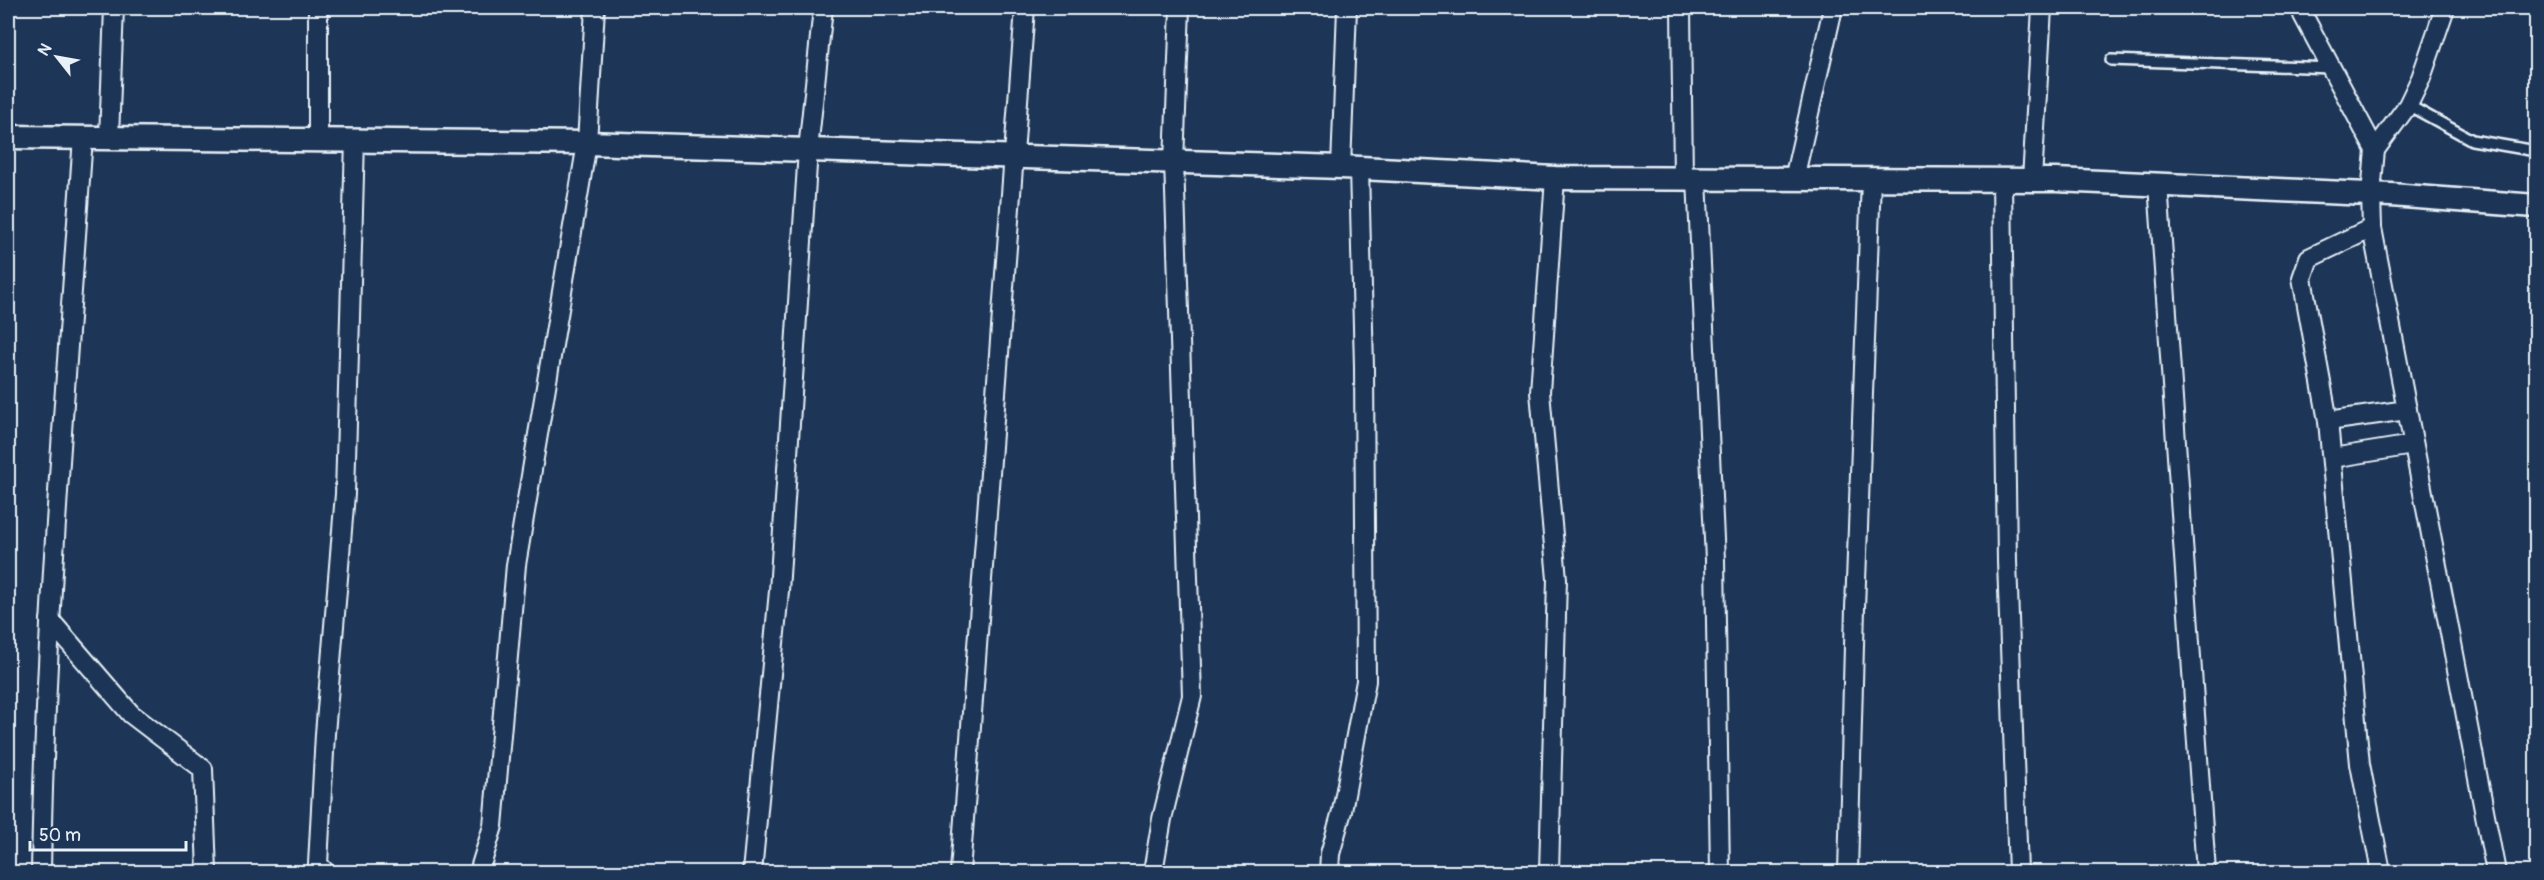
<svg xmlns="http://www.w3.org/2000/svg" width="2544" height="880" viewBox="0 0 2544 880" font-family="Pangolin,sans-serif">
  <style>
    .lines { fill: none; stroke-linecap: round; stroke-linejoin: round }
    .service-casing { stroke: #e8f1f8; stroke-width: 14 }
    .minor-casing { stroke: #e8f1f8; stroke-width: 22 }
    .tertiary-casing { stroke: #e8f1f8; stroke-width: 27 }
    .service { stroke: #1d3557; stroke-width: 9 }
    .minor { stroke: #1d3557; stroke-width: 18 }
    .tertiary { stroke: #1d3557; stroke-width: 22 }
  </style>
  <rect width="100%" height="100%" fill="#1d3557"/>
  <filter id="ink" filterUnits="userSpaceOnUse"><feTurbulence type="fractalNoise" baseFrequency=".0167" numOctaves="2"/><feDisplacementMap in="SourceGraphic" scale="12" xChannelSelector="R" yChannelSelector="G"/><feConvolveMatrix kernelMatrix="1 2 1 2 8 2 1 2 1" color-interpolation-filters="sRGB"/></filter>
  <g filter="url(#ink)">
    <g class="lines">
      <defs>
        <g id="service">
          <polyline points="2111,60 2331,68"/>
          <polyline points="2408,105 2472,140 2536,151"/>
        </g>
        <g id="minor">
          <polyline points="1681,8 1683,179"/>
          <polyline points="2301,8 2303,15 2375,150 2371,194 2372,228 2309,258 2302,278 2328,421 2360,764 2381,872"/>
          <polyline points="109,138 114,8"/>
          <polyline points="318,140 318,8"/>
          <polyline points="2375,150 2408,105 2421,78 2445,8"/>
          <polyline points="1341,167 1347,8"/>
          <polyline points="1697,179 1715,560 1720,872"/>
          <polyline points="1794,179 1833,8"/>
          <polyline points="2002,180 2007,561 2018,872"/>
          <polyline points="2032,180 2042,8"/>
          <polyline points="2158,184 2206,872"/>
          <polyline points="2372,228 2496,872"/>
          <polyline points="2328,421 2407,410"/>
          <polyline points="2332,458 2413,445"/>
          <polyline points="50,620 131,714 203,769 207,872"/>
          <path d="M 41,872 C 45,627 66,382 83,137"/>
          <polyline points="325,872 318,864 325,734 345,494 355,140"/>
          <polyline points="479,872 493,826 516,565 587,143 595,8"/>
          <polyline points="752,872 779,591 808,150 823,8"/>
          <polyline points="960,872 1025,8"/>
          <polyline points="1153,872 1162,819 1192,696 1174,162 1180,8"/>
          <polyline points="1329,872 1330,854 1342,811 1366,681 1364,367 1359,168"/>
          <polyline points="1549,872 1557,579 1540,392 1555,178"/>
          <polyline points="1848,872 1855,608 1871,179"/>
        </g>
        <polyline id="tertiary" points="8,137 587,143 1341,167 1555,178 2056,180 2391,195 2536,206"/>
      </defs>
      <!-- service casing -->
      <use href="#service" class="service-casing"/>
      <!-- minor casing -->
      <use href="#minor" class="minor-casing"/>
      <!-- tertiary casing -->
      <use href="#tertiary" class="tertiary-casing"/>
      <!-- service -->
      <use href="#service" class="service"/>
      <!-- minor -->
      <use href="#minor" class="minor"/>
      <!-- tertiary -->
      <use href="#tertiary" class="tertiary"/>
    </g>
  </g>
  <!-- margin -->
  <rect width="2544" height="880" fill="none" stroke="#1d3557" stroke-width="30"/>
  <rect x="15" y="15" width="2514" height="850" fill="none" stroke="#e8f1f8" stroke-width="2" filter="url(#ink)"/>
  <!-- north arrow -->
  <g transform="translate(57 57) rotate(301)" stroke="#1d3557" stroke-width="4.5" paint-order="stroke">
  <path d="M0-4.5L10 22L0 15L-10 22Z" fill="#e8f1f8"/>
  <text y="-9" font-size="16" font-weight="bold" text-anchor="middle" fill="#e8f1f8">N</text>
  </g>
  <!-- scale -->
  <path d="M30 841v9h156v-9" fill="none" stroke="#e8f1f8" stroke-width="3"/>
  <text x="39" y="841" font-size="18" fill="#e8f1f8" stroke="#1d3557" stroke-width="4.5" paint-order="stroke">50 m</text>
</svg>
